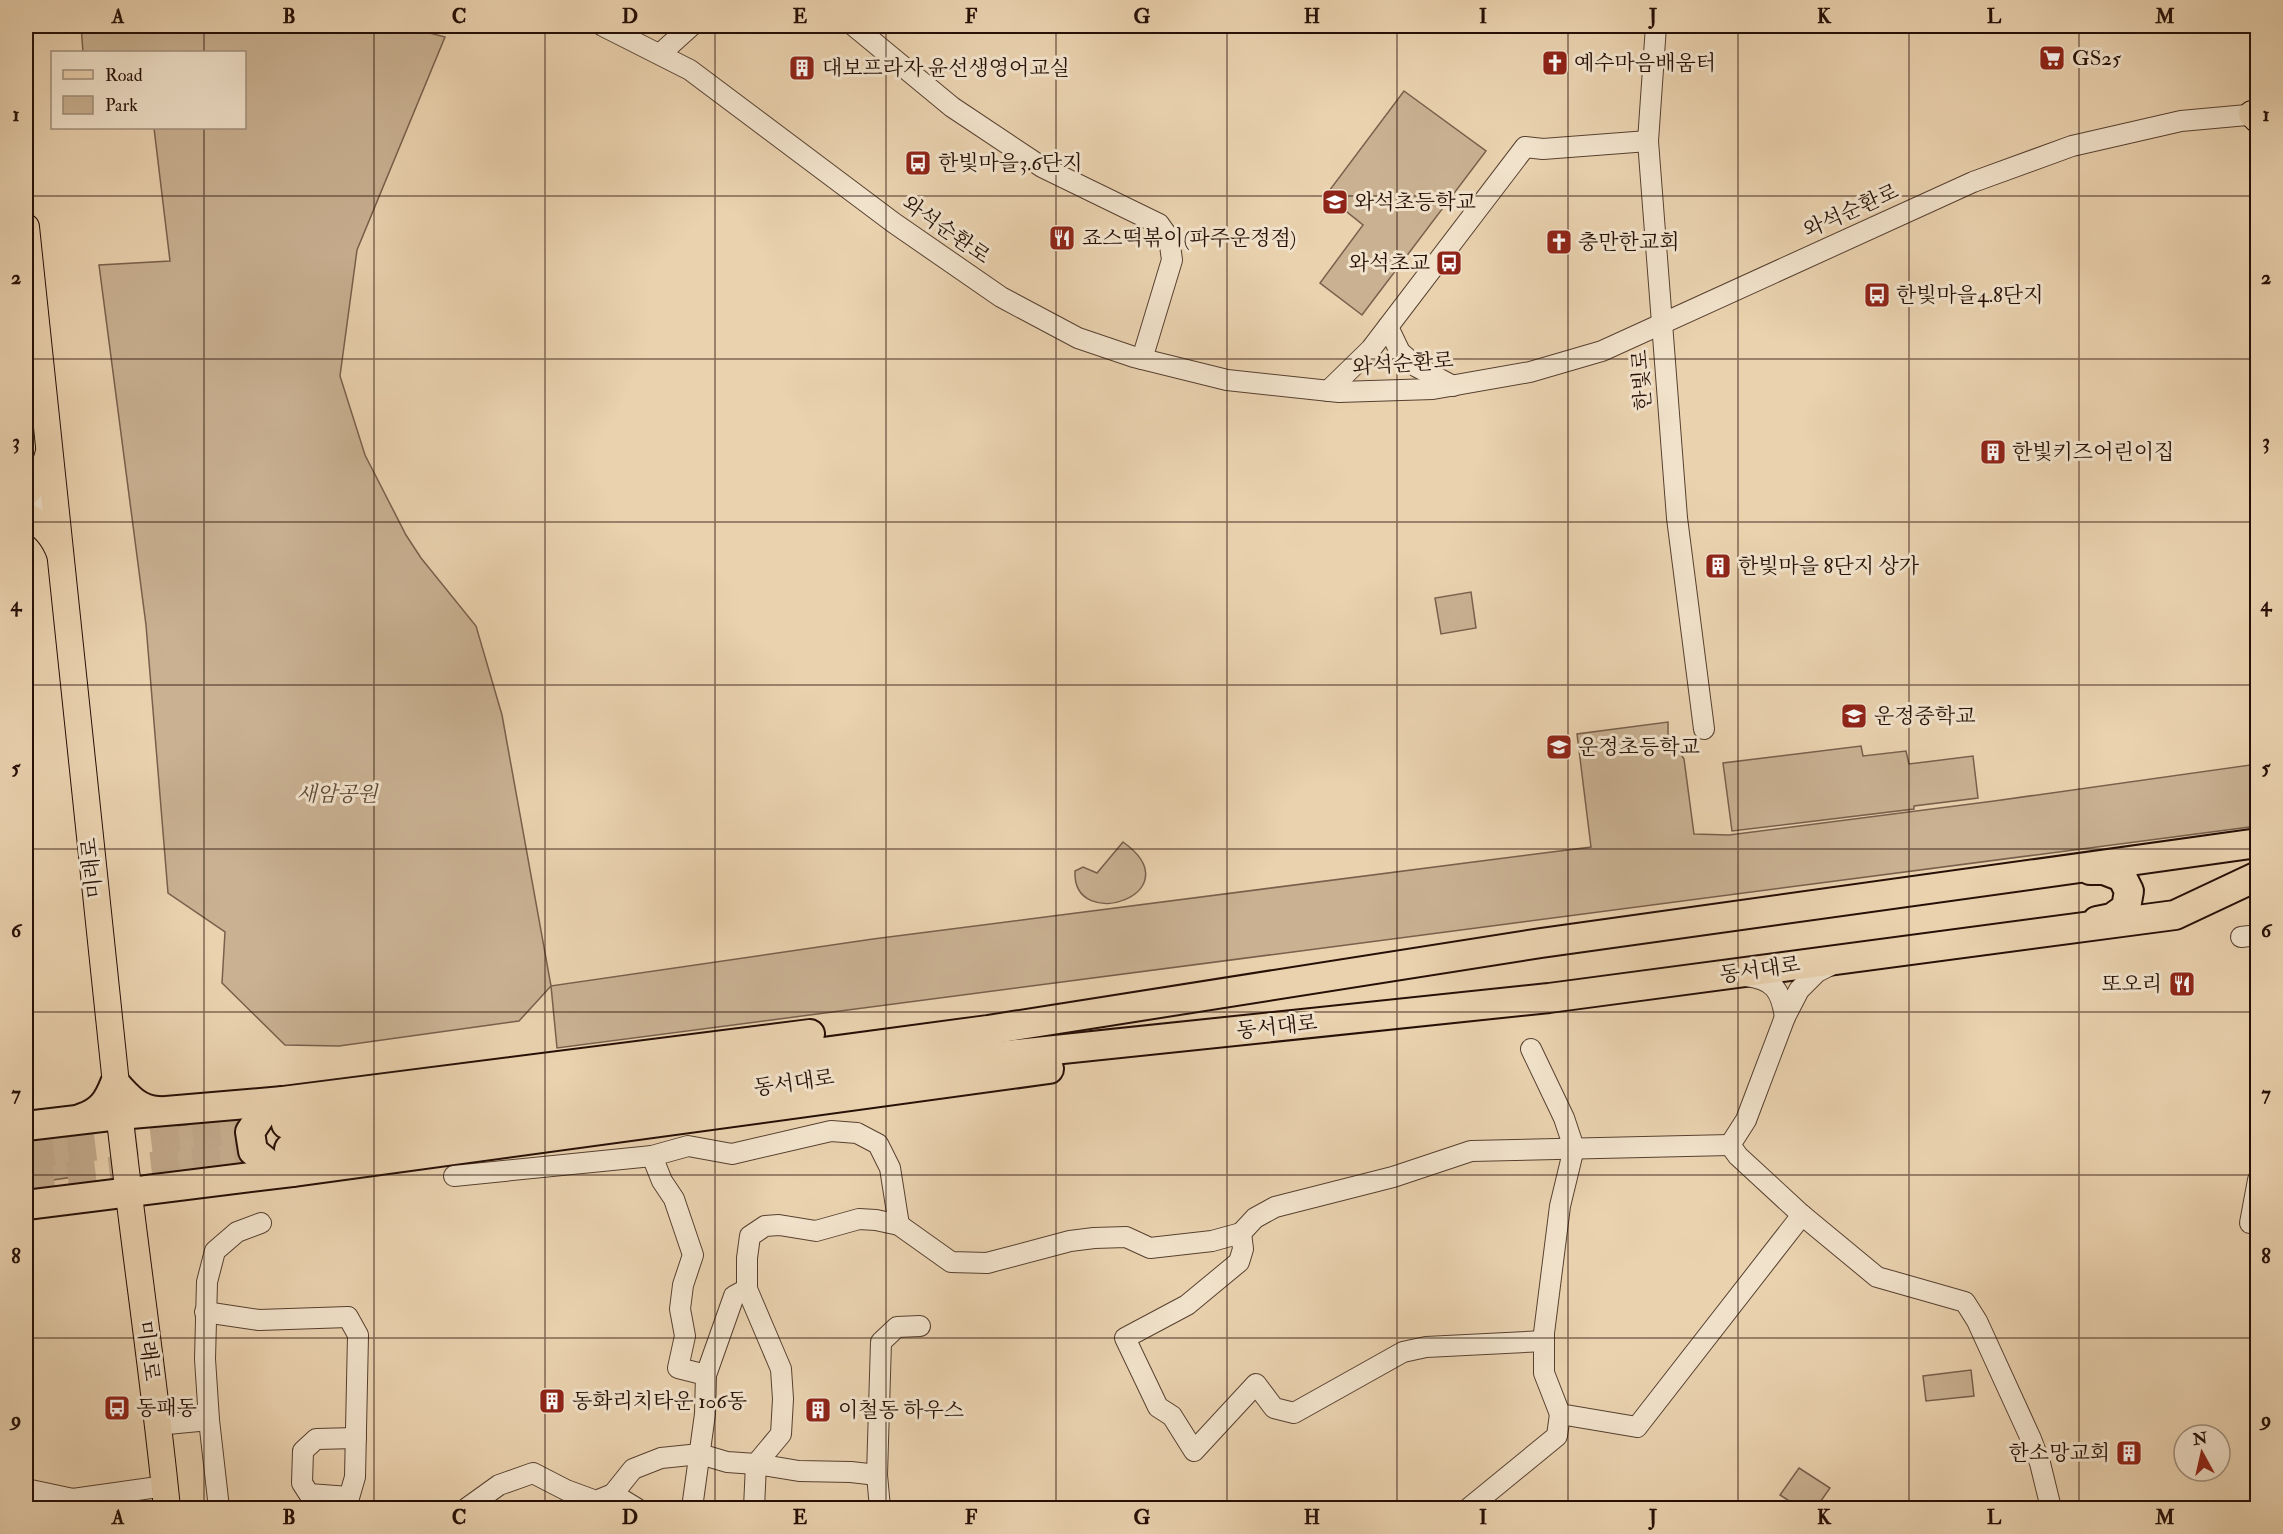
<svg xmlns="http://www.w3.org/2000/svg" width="2283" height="1534" viewBox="0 0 2283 1534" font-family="'IM FELL Double Pica','Noto Serif KR',serif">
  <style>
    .green { fill: #c9b192; stroke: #78604c; stroke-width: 1.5 }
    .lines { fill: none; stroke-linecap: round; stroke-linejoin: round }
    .highway-tunnel { stroke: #c3ab8d; stroke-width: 28; stroke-dasharray: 28 14; stroke-linecap: butt }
    .minor-casing { stroke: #574030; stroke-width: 22 }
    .major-casing { stroke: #260f06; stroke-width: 28 }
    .highway-casing { stroke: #260f06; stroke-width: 32 }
    .minor { stroke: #f1e2cb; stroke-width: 20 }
    .major { stroke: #ead2af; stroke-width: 26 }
    .highway { stroke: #ead2af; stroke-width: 28 }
    .grid { fill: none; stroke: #260f06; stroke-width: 1.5; stroke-opacity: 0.55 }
    .labels { text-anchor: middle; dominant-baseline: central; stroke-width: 6; stroke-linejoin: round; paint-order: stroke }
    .poi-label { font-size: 21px; fill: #260f06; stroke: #f1e2cb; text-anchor: start }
    .street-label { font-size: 21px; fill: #260f06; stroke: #f1e2cb }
    .park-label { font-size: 21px; font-style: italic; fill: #5f4837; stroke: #f1e2cb }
    .neatline { fill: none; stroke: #260f06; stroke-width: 2 }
    .grid-label { font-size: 20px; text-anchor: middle; font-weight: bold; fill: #260f06 }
  </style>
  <rect width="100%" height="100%" fill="#ead2af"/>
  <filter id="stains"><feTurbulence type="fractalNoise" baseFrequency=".00333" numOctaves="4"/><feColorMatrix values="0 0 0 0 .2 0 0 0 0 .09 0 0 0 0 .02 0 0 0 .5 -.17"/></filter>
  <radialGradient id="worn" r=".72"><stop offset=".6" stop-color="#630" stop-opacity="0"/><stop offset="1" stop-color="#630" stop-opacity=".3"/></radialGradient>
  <!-- green -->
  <g class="green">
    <polygon points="81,26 403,26 445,37 357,250 340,376 365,455 406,535 421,558 476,626 502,715 551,986 873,939 1591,847 1577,734 1668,722 1668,734 1684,759 1694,834 1729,835 1994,801 2257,764 2257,826 557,1048 551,986 519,1021 339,1046 285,1045 222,983 225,932 168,893 146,625 99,265 170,261 154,128 244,128 244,52 83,52"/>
    <polygon points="1404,91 1486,151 1362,315 1320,283 1363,225 1326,195"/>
    <polygon points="1471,592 1476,628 1441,634 1435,598"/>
    <polygon points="1861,746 1863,756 1906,751 1909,764 1973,756 1978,798 1914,806 1914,809 1732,831 1723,763"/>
    <path d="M 1123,842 C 1195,893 1072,935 1075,871 L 1083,867 L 1097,873 Z"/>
    <polygon points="242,1118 240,1132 258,1171 173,1181 167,1127"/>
    <polygon points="67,1131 73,1177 26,1184 26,1133"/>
    <polygon points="1971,1370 1974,1396 1926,1401 1923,1376"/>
    <polygon points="1799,1468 1830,1488 1816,1508 1800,1508 1780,1495"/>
  </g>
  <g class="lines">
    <!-- highway-tunnel -->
    <g class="highway-tunnel">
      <polyline points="26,1155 286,1124"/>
      <polyline points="26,1181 277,1151"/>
    </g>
    <defs>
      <g id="minor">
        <polyline points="603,26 690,70 894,223 1001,297 1078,338 1134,357 1227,380 1339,392 1433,389 1530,372 1602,351 1973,182 2072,146 2181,121 2258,114"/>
        <polyline points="854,26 952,107 1042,167 1159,224 1169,238 1172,260 1142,359"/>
        <polyline points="1656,26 1648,141 1677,518 1704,729"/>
        <polyline points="660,54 691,26"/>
        <polyline points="1388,327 1400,352 1417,367 1453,386"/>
        <polyline points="1328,391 1371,349 1525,147 1543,149 1648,141"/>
        <polyline points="26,505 56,502"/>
        <polyline points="2241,937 2258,935"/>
        <path d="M 1746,976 C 1774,979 1781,991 1785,1017"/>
        <polyline points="1531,1049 1564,1118 1574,1148 1560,1206 1544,1333 1544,1373 1560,1414 1637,1427 1802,1215"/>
        <polyline points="1730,1145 1738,1156 1802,1215 1877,1277 1965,1302 1977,1321 2031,1439 2040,1463 2051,1508"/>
        <polyline points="1730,1145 1746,1120 1785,1017 1799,990 1817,972 1833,964"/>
        <polyline points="652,1156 662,1181 674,1199 693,1255 683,1285 680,1309 685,1336 678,1368 706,1375"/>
        <polyline points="454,1176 652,1156 688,1146 732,1154 831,1131 857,1133 878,1144 890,1168 899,1225"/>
        <polyline points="2250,1223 2258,1180"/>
        <polyline points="1241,1233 1243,1249 1239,1262 1187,1305 1125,1338 1158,1407 1172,1416 1194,1451 1256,1384 1274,1408 1294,1413 1403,1352 1426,1347 1544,1341"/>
        <polyline points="205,1312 259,1320 348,1317 358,1335 355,1477 346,1508"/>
        <polyline points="157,1425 209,1420"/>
        <polyline points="26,1489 73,1499 165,1486"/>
        <polyline points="613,1494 636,1508"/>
        <polyline points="349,1497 309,1494 302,1483 303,1451 316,1439 356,1438"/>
        <polyline points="219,1508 209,1420 205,1359 207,1282 215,1251 237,1232 261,1223"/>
        <polyline points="467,1508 499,1485 533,1473 566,1490 596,1501 613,1494 633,1469 661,1458 700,1454 727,1462 756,1464 799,1471 851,1472 877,1475"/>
        <polyline points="692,1508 705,1414 706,1375 734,1296 747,1289"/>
        <polyline points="754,1508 756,1464 781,1434 783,1399 781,1369 747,1289 747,1258 750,1236 765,1226 779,1225 816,1231 859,1219 876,1220 899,1225 951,1262 987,1263 1070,1241 1094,1238 1126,1237 1150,1248 1212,1241 1241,1233 1255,1218 1275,1207 1393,1177 1471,1151 1730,1145"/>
        <polyline points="880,1508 877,1475 881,1342 897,1327 920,1326"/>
        <polyline points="1469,1508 1557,1436 1560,1414"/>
      </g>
      <g id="major">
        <polyline points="2252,114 2258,120"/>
        <path d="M 26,227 C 57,512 85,798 116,1084 C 131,1226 153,1367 167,1508"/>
        <polyline points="26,493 42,475 49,452"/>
        <path d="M 26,516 C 43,524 54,537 60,554"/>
      </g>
      <g id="highway">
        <polyline points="2090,870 2104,870 2122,877 2129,891 2126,908 2112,918 2097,921"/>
        <polyline points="283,1101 262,1114 250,1132 253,1151 270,1165 292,1172"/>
        <path d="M 82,1118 C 101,1112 108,1101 115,1083 C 128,1098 139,1110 158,1111"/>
        <polyline points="286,1124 988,1030 1541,943 2258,843"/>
        <polyline points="26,1126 119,1115 283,1101 810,1034"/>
        <polyline points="289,1149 987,1057 1549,998 2175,915 2258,876"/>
        <polyline points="26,1205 292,1172 1049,1069"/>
      </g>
    </defs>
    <!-- minor casing -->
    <use href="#minor" class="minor-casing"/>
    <!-- major casing -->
    <use href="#major" class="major-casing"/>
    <!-- highway casing -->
    <use href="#highway" class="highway-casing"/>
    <!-- minor -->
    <use href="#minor" class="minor"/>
    <!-- major -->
    <use href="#major" class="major"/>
    <!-- highway -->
    <use href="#highway" class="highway"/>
  </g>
  <!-- grid -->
  <path class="grid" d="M 204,26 L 204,52M 374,26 L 374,1508M 545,26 L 545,1508M 715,26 L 715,1508M 886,26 L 886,1508M 1056,26 L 1056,1508M 1227,26 L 1227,1508M 1397,26 L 1397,1508M 1568,26 L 1568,1508M 1738,26 L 1738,1508M 1909,26 L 1909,1508M 2079,26 L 2079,1508M 204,128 L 204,1508M 26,196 L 2258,196M 26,359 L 2258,359M 26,522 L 2258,522M 26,685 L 2258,685M 26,849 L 2258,849M 26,1012 L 2258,1012M 26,1175 L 2258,1175M 26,1338 L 2258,1338"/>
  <!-- icons -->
  <defs>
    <symbol id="supermarket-square" viewBox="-11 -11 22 22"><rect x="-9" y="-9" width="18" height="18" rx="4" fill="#8f2418" stroke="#f1e2cb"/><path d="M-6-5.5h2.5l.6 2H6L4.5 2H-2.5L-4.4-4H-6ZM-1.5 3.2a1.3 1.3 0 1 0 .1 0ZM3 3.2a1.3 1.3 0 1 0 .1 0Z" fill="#fff"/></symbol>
    <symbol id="church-square" viewBox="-11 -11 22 22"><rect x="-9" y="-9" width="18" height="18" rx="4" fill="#8f2418" stroke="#f1e2cb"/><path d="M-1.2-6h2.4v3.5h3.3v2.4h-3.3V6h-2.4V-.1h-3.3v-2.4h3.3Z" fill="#fff"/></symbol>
    <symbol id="building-square" viewBox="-11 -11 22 22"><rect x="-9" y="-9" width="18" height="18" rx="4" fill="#8f2418" stroke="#f1e2cb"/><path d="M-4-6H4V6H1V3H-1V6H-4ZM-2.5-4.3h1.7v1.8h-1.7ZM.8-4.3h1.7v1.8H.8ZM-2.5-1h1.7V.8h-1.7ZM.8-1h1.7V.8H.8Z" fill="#fff"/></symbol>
    <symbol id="bus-square" viewBox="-11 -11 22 22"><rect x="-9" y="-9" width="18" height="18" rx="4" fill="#8f2418" stroke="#f1e2cb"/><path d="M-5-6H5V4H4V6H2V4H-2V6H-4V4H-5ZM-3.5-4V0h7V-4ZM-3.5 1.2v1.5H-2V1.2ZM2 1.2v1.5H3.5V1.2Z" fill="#fff"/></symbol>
    <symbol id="school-square" viewBox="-11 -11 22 22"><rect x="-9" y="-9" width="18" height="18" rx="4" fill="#8f2418" stroke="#f1e2cb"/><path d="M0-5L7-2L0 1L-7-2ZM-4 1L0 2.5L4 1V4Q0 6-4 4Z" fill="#fff"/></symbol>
    <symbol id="restaurant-square" viewBox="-11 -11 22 22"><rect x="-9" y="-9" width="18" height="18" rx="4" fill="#8f2418" stroke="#f1e2cb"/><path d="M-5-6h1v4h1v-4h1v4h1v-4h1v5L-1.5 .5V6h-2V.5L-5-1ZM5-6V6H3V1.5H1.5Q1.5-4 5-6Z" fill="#fff"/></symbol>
  </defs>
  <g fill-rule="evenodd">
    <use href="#supermarket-square" x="2037" y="43" width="30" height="30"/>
    <use href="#church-square" x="1540" y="48" width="30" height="30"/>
    <use href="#building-square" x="787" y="53" width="30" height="30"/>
    <use href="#bus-square" x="903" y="148" width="30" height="30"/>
    <use href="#school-square" x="1320" y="187" width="30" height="30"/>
    <use href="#restaurant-square" x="1047" y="223" width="30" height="30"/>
    <use href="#church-square" x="1544" y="227" width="30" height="30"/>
    <use href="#bus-square" x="1434" y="248" width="30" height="30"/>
    <use href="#bus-square" x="1862" y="280" width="30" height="30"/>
    <use href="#building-square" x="1978" y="437" width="30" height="30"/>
    <use href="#building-square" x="1703" y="551" width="30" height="30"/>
    <use href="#school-square" x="1839" y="701" width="30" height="30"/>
    <use href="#school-square" x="1544" y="732" width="30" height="30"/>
    <use href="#restaurant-square" x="2167" y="969" width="30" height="30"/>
    <use href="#building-square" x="537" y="1386" width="30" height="30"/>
    <use href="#bus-square" x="102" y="1393" width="30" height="30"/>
    <use href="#building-square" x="803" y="1395" width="30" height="30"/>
    <use href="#building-square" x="2114" y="1438" width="30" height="30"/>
  </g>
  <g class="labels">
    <!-- poi labels -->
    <g class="poi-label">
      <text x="2072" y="58">GS25</text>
      <text x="1574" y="63">예수마음배움터</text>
      <text x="822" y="68">대보프라자 윤선생영어교실</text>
      <text x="938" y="163">한빛마을3.6단지</text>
      <text x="1354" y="202">와석초등학교</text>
      <text x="1082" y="238">죠스떡볶이(파주운정점)</text>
      <text x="1578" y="242">충만한교회</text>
      <text x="1430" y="263" text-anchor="end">와석초교</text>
      <text x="1896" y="295">한빛마을4.8단지</text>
      <text x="2012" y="452">한빛키즈어린이집</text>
      <text x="1738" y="566">한빛마을 8단지 상가</text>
      <text x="1874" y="716">운정중학교</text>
      <text x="1578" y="747">운정초등학교</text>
      <text x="2162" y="984" text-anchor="end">또오리</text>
      <text x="572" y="1401">동화리치타운 106동</text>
      <text x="136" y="1408">동패동</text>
      <text x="838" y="1410">이철동 하우스</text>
      <text x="2110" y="1453" text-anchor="end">한소망교회</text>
    </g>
    <!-- street labels -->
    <g class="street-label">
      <text transform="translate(1851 211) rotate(-24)">와석순환로</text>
      <text transform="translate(946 230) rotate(35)">와석순환로</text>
      <text transform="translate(1403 364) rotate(-4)">와석순환로</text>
      <text transform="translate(1642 380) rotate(-94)">한빛로</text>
      <text transform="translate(92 868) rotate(-96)">미래로</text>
      <text transform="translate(1760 970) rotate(-8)">동서대로</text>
      <text transform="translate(1277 1027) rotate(-6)">동서대로</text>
      <text transform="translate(794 1083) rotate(-8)">동서대로</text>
      <text transform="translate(148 1351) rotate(83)">미래로</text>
    </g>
    <!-- park labels -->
    <g class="park-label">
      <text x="337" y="794">새암공원</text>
    </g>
  </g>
  <!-- margin -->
  <rect width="2283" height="1534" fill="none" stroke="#ead2af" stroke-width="66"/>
  <!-- legend -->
  <rect x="51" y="51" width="195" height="78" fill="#f1e2cb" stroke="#a08e7c" stroke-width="1.5"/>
  <rect x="63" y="70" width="30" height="9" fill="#ead2af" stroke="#a08e7c" stroke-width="1.5"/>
  <text x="105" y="81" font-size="18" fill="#260f06">Road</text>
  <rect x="63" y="96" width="30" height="18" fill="#c9b192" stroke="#a08e7c" stroke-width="1.5"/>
  <text x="105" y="111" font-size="18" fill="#260f06">Park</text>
  <!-- north arrow -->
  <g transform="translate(2202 1453) rotate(352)"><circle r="28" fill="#f1e2cb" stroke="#a08e7c" stroke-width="1.5"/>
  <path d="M0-4.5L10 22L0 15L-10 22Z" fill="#8f2418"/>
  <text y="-9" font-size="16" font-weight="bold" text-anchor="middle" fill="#260f06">N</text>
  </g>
  <rect x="33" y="33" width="2217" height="1468" class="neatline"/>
  <g class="grid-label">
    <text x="118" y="23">A</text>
    <text x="289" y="23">B</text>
    <text x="459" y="23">C</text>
    <text x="630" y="23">D</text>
    <text x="800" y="23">E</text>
    <text x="971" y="23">F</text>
    <text x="1142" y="23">G</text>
    <text x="1312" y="23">H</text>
    <text x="1483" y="23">I</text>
    <text x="1653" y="23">J</text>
    <text x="1824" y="23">K</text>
    <text x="1994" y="23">L</text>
    <text x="2165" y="23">M</text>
    <text x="16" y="121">1</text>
    <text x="2266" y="121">1</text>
    <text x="16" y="284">2</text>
    <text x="2266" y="284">2</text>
    <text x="16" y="448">3</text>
    <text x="2266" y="448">3</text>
    <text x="16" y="611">4</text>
    <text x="2266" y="611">4</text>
    <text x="16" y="774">5</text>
    <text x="2266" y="774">5</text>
    <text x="16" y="937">6</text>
    <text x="2266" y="937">6</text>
    <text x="16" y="1100">7</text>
    <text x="2266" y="1100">7</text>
    <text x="16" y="1263">8</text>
    <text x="2266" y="1263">8</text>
    <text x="16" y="1426">9</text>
    <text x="2266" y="1426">9</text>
    <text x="118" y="1524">A</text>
    <text x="289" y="1524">B</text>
    <text x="459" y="1524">C</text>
    <text x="630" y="1524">D</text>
    <text x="800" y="1524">E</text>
    <text x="971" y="1524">F</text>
    <text x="1142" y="1524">G</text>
    <text x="1312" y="1524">H</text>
    <text x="1483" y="1524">I</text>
    <text x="1653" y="1524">J</text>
    <text x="1824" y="1524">K</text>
    <text x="1994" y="1524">L</text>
    <text x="2165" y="1524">M</text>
  </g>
  <rect width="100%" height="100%" filter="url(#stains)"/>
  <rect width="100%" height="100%" fill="url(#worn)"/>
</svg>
